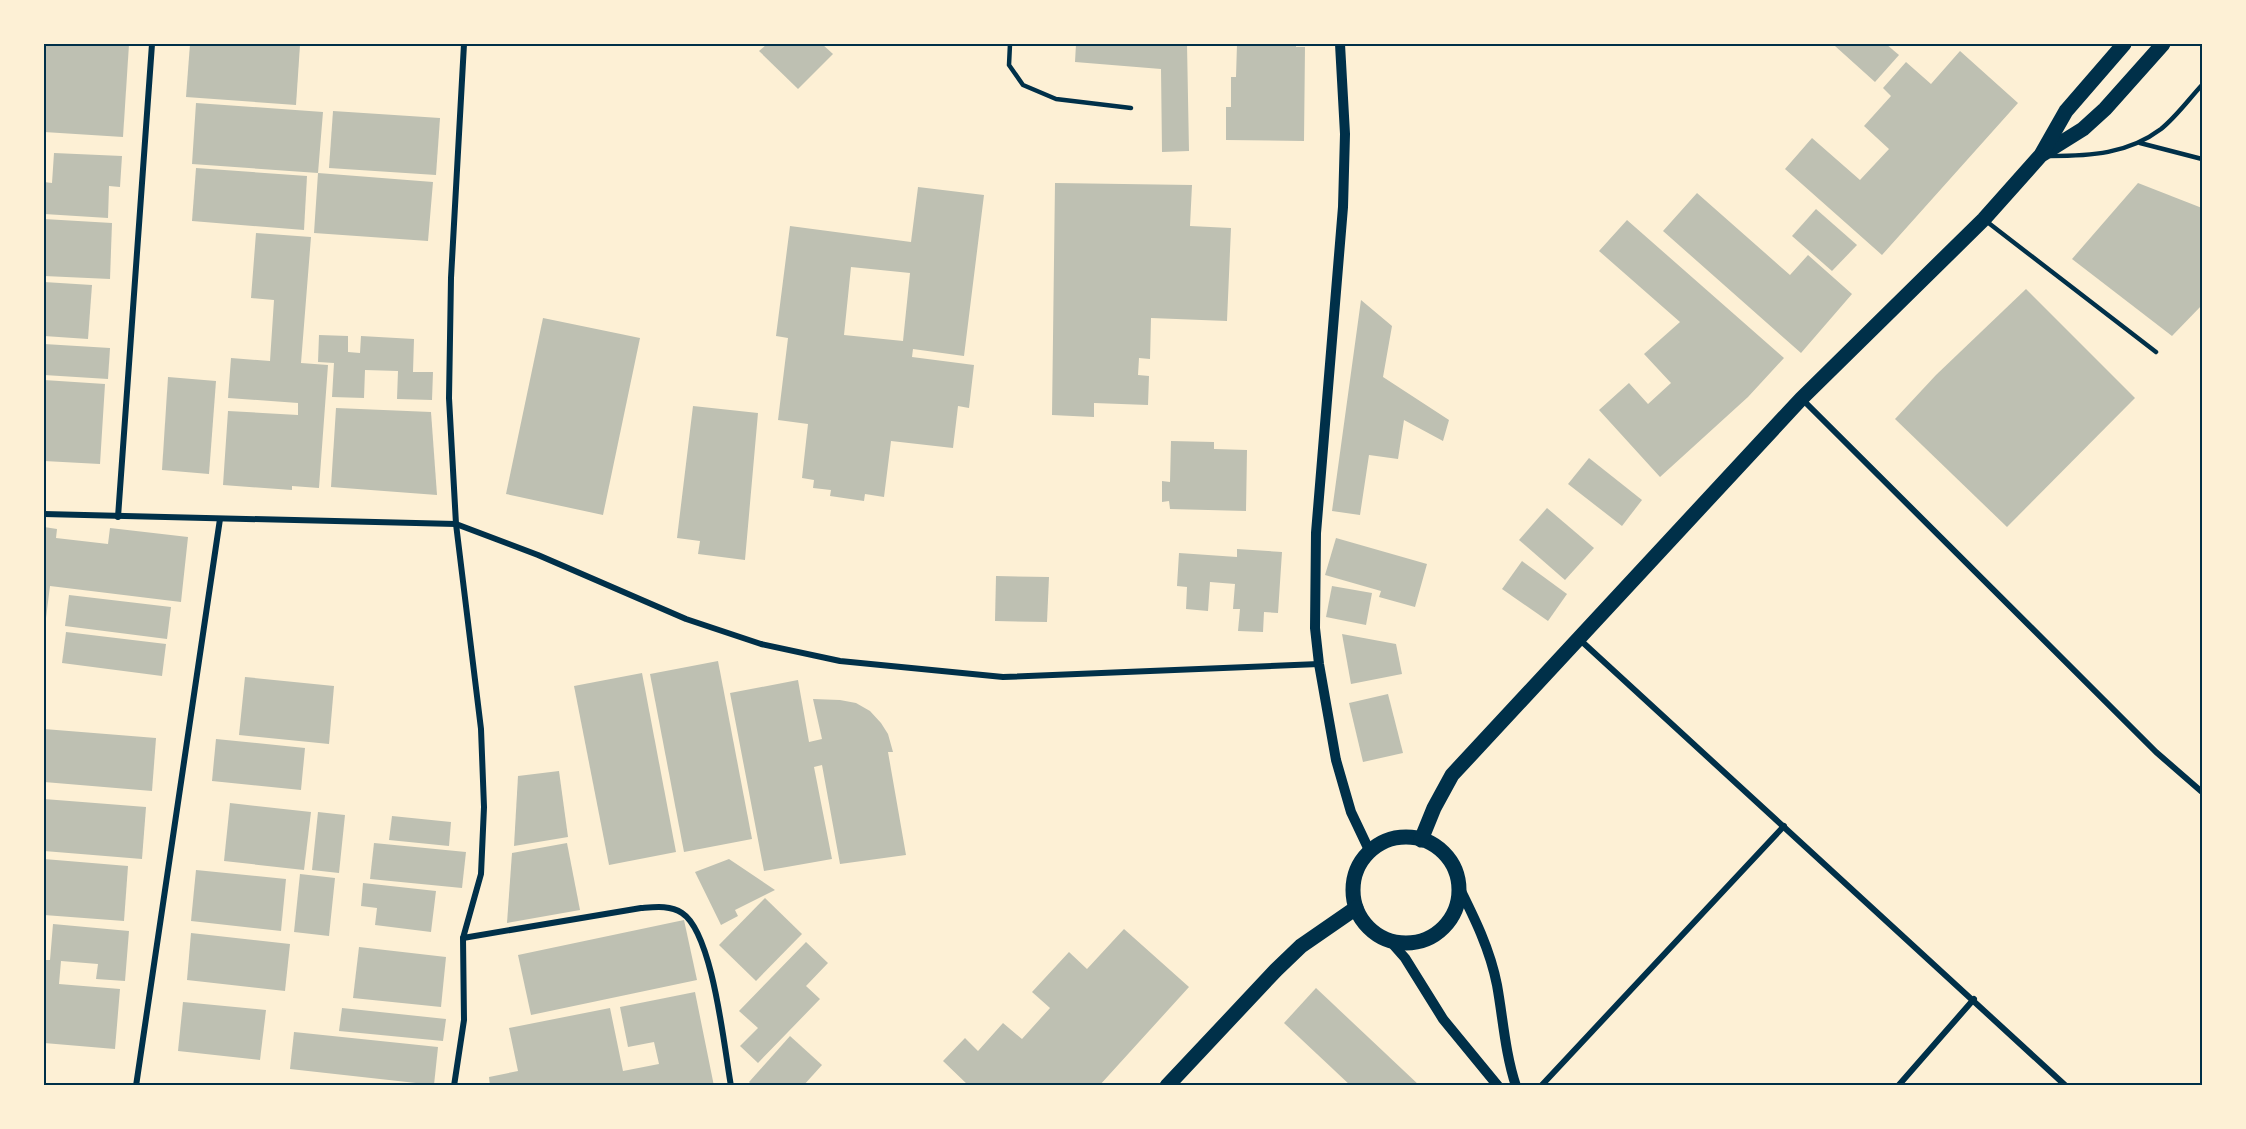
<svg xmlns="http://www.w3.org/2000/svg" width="2246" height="1129" viewBox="0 0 2246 1129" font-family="'Public Sans',sans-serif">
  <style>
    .building { fill: #bec0b2; fill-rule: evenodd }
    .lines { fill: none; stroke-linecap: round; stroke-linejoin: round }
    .service { stroke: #003049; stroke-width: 4.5 }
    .minor { stroke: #003049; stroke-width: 6 }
    .tertiary { stroke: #003049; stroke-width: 10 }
    .primary { stroke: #003049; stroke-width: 15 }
    .neatline { fill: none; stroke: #003049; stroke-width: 2 }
  </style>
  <rect width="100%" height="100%" fill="#fdf0d5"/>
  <!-- building -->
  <g class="building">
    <polygon points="44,44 129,44 123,137 44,132"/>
    <polygon points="190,44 300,45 296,105 186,97"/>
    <polygon points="767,44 822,44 833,54 798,89 759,51"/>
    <polygon points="1076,44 1187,44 1189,151 1162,152 1161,69 1075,62"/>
    <polygon points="1237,44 1296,44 1296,47 1305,47 1304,141 1226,140 1226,107 1231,107 1231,77 1236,77"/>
    <polygon points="1837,44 1886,44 1899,55 1875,82 1835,46"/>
    <polygon points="1960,51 2018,103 1882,255 1785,169 1812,138 1860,180 1889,149 1864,126 1891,96 1883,88 1906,62 1931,84"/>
    <polygon points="196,103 323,112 318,173 433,182 428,241 314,233 318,173 192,164"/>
    <polygon points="333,111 440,118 436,175 329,168"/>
    <polygon points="54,153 122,156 120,187 109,186 108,218 44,214 44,182 52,183"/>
    <polygon points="196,168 307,176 304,230 192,221"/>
    <polygon points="1055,183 1192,185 1190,226 1231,228 1227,321 1151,318 1150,359 1139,358 1138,375 1149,376 1148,405 1094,403 1094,417 1052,415"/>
    <polygon points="2138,183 2202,208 2202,305 2172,336 2072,259"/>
    <path d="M 918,187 L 984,195 L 964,356 L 913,349 L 912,357 L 974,365 L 969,408 L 958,406 L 953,448 L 891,441 L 884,497 L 865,494 L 864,501 L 830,496 L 831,490 L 813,488 L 814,480 L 802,478 L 808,424 L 778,420 L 788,338 L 776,336 L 790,226 L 911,242 ZM 851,267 L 910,273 L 903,341 L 844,335 Z"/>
    <polygon points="1697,193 1790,275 1808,255 1852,294 1801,353 1663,231"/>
    <polygon points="1816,209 1857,245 1832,271 1792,236"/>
    <polygon points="44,219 112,223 110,279 44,276"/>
    <polygon points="1627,220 1784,358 1748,397 1660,477 1599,410 1629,383 1648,404 1671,383 1644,354 1680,322 1599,251"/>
    <polygon points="256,233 311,237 301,363 328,365 319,488 292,486 292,490 223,485 228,411 298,415 298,403 228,398 231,358 270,361 274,300 251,298"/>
    <polygon points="44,282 92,285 88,339 44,336"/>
    <polygon points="2026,289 2135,398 2007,527 1895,419 1936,375"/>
    <polygon points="1361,300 1392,326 1383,377 1449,420 1443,441 1404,420 1398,459 1369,455 1360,515 1332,511"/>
    <polygon points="543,318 640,338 603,515 506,494"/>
    <polygon points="319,335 348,336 348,352 360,353 361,336 414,339 413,372 433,372 432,400 397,399 398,371 365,370 364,398 332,397 334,363 318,362"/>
    <polygon points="44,344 110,348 108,379 44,375"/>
    <polygon points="168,377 216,381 209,474 162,470"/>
    <polygon points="44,380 105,384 100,464 44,461"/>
    <polygon points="693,406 758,413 745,560 698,554 700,541 677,538"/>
    <polygon points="336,408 431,412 437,495 331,487"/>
    <polygon points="1171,441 1214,442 1214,449 1247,450 1246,511 1170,509 1169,501 1162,502 1162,481 1170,482"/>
    <polygon points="1589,458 1642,500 1622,526 1568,484"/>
    <polygon points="1547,508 1594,548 1565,580 1519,540"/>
    <polygon points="44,527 57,529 56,538 108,544 110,528 188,537 181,602 50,586 46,618 44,618"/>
    <polygon points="1336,538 1427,564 1415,607 1379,597 1381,591 1325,575"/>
    <polygon points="1237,549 1282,552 1278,613 1264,612 1263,632 1238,631 1240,609 1233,609 1235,584 1210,582 1208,611 1186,609 1187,587 1177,586 1179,553 1237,557"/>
    <polygon points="1522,561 1567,594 1548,621 1502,589"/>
    <polygon points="996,576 1049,577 1047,622 995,621"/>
    <polygon points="1332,586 1372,593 1366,625 1326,617"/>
    <polygon points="69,595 171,607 167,639 65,626"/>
    <polygon points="66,632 166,644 162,676 62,663"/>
    <polygon points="1342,634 1396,644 1402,674 1351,684"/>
    <polygon points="718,661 752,839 684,852 650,674"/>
    <polygon points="642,673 676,852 609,865 574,686"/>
    <polygon points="245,677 334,686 329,744 239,735"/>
    <polygon points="798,680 809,742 822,739 813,699 840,700 856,703 870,711 881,723 888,734 893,752 888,752 906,855 840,864 822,765 814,767 832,859 764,871 730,693"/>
    <polygon points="1388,694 1403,753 1363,762 1349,703"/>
    <polygon points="44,729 156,738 152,791 44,782"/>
    <polygon points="216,739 305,748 301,790 212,781"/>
    <polygon points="559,771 568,837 514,846 518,776"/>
    <polygon points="44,799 146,807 142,859 44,851"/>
    <polygon points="230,803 311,812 304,870 224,861"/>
    <polygon points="318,812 345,815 339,873 312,870"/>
    <polygon points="392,816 451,822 449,846 389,840"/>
    <polygon points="374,843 466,852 462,888 370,879"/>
    <polygon points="567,843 580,910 507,923 512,853"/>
    <polygon points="44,859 128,866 124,921 44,915"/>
    <polygon points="729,859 775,890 735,910 738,916 721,925 695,872"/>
    <polygon points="196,870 286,879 281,931 191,921"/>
    <polygon points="300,874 335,878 329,936 294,932"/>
    <polygon points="363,883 436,891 431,932 375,925 377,908 361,906"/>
    <polygon points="765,898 802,934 756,981 719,945"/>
    <polygon points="684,920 697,980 531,1015 518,955"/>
    <polygon points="53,924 129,931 125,981 96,979 98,964 61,961 59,984 120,989 115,1049 44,1043 44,960 50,960"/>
    <polygon points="1124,929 1189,987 1099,1086 969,1086 943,1061 965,1038 978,1051 1003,1023 1022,1039 1050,1008 1032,992 1069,952 1087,969"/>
    <polygon points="191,933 290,944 285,991 187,980"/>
    <polygon points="806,942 828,963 806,986 820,999 758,1063 740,1046 758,1028 739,1011"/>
    <polygon points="359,947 446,957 441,1007 353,998"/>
    <polygon points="1316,988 1420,1086 1351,1086 1284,1023"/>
    <polygon points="695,992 714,1086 490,1086 489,1077 518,1071 509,1028 610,1008 623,1071 659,1064 654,1042 628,1047 620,1007"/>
    <polygon points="183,1002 266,1010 260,1060 178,1051"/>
    <polygon points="342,1008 446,1019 443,1041 339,1031"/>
    <polygon points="294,1032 438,1047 434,1085 290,1069"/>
    <polygon points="790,1036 822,1065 803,1086 753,1086 749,1082"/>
  </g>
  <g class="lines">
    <!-- service -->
    <g class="service">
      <polyline points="1010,44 1009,65 1023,85 1056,99 1131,108"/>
      <polyline points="2140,143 2202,159"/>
      <path d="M 2050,156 C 2090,156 2128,154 2161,129 C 2176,117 2189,99 2202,85"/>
      <polyline points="1986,221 2156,352"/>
    </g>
    <!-- minor -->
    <g class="minor">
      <polyline points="1803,400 2156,752 2202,792"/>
      <polyline points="44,514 456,524 538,555 686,619 761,644 840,661 1003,677 1319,664"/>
      <polyline points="118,517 152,44"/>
      <polyline points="1578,638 2066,1086"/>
      <path d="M 463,938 L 641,908 C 655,907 670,905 682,913 C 713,933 724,1047 731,1086"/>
      <polyline points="136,1086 220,519"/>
      <polyline points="454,1086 464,1020 463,938 481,874 484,807 481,729 456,524 449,398 451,278 464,44"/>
      <polyline points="1541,1086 1784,826"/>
      <polyline points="1898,1086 1974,999"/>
    </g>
    <!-- tertiary -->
    <g class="tertiary">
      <polyline points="1340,44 1345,134 1343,207 1316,533 1315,628 1319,664 1336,760 1351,812 1370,852"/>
      <path d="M 1458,885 C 1474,917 1490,949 1497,985 C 1503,1018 1505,1053 1516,1086"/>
      <polyline points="1390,941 1405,958 1443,1019 1498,1086"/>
    </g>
    <!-- primary -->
    <g class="primary">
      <polyline points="2043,154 2083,129 2105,109 2163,44"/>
      <circle cx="1406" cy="890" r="53"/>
      <polyline points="1421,840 1434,808 1452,775 1801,399 1984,219 2041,155 2066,111 2124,44"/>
      <polyline points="1167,1086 1276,970 1301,946 1356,908"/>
    </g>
  </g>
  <!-- border -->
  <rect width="2246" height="1129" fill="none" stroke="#fdf0d5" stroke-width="90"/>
  <rect x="45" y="45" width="2156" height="1039" class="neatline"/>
</svg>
